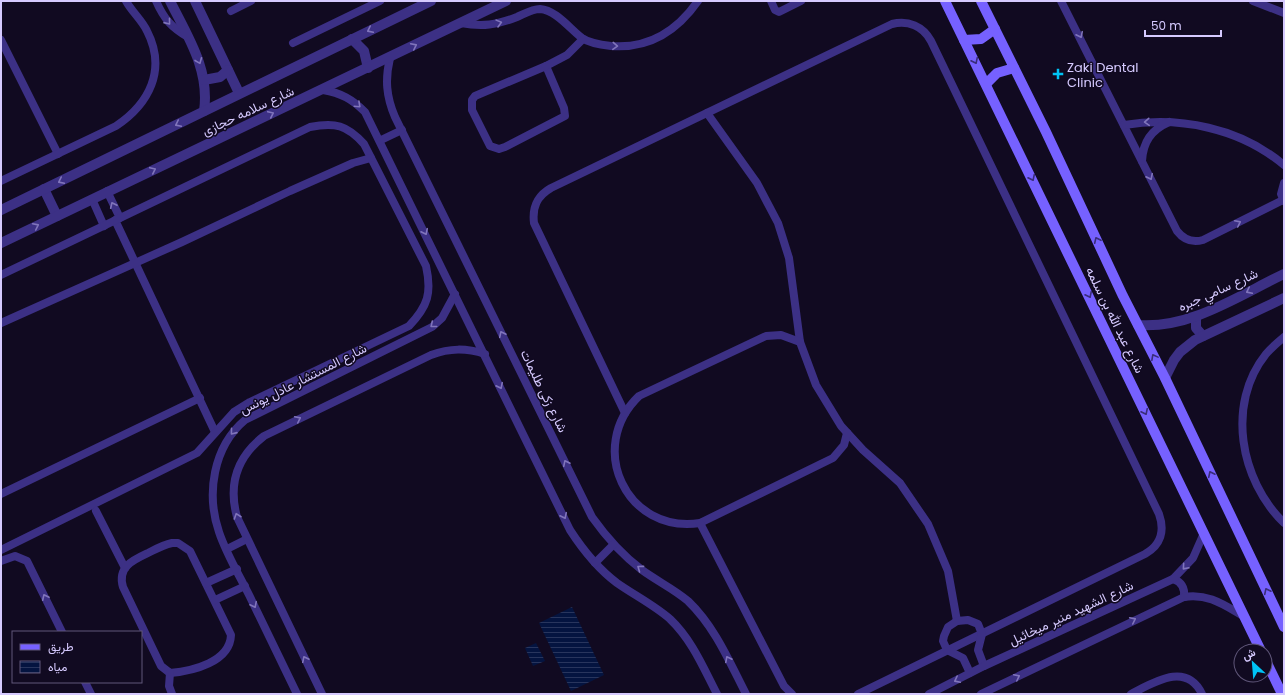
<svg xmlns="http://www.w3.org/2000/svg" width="1285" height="695" viewBox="0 0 1285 695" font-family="Poppins,Vazirmatn,sans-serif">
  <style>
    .water { fill: url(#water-rules) }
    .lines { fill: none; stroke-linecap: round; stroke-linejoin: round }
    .minor { stroke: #3c3085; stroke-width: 8 }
    .tertiary { stroke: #3c3085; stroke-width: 10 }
    .secondary { stroke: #7661ff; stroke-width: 10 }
    .oneway { stroke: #8175bc }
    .oneway2 { stroke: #392d7a }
    .poi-dot { fill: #00c3f5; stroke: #110a21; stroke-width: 1.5 }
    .labels { text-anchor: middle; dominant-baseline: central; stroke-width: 3; stroke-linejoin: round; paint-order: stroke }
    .poi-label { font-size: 13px; fill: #d6caff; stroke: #110a21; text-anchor: start }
    .street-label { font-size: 13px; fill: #d6caff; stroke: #110a21 }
  </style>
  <defs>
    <pattern id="water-rules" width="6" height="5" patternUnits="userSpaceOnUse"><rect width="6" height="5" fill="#041440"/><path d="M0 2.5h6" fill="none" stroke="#28355d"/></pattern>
  </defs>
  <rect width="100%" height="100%" fill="#110a21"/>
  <!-- water -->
  <g class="water">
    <polygon points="572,607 604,675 571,691 539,623"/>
    <polygon points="536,643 545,661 533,666 525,648"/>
  </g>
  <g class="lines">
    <!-- minor -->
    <g class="minor">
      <path d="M 156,1 C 164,19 171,27 188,37"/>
      <polyline points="771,1 775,10 779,12 801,1"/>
      <path d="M 1061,1 L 1177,231 C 1184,240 1192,243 1203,240 L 1283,200"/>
      <polyline points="1253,1 1284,13"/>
      <polyline points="231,11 251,1"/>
      <path d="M 461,23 C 482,27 497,25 517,17 C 524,14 532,9 540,9 C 556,10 570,29 582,38 C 589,43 602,45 611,46 C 648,49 677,31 698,1"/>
      <polyline points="1,40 58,154"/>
      <polyline points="293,43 380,1"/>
      <path d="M 390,58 C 385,79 386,96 395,117 L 592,517 C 607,538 622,555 642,570 C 657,581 674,589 688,601 C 715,627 729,661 746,694"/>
      <polygon points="546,66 564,108 565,116 505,147 499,149 490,146 472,110 472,100 475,96"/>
      <polyline points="546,66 567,55 583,39"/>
      <path d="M 323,90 C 341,93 352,99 365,112 L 570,530 C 583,550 597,568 617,583 C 634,595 654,605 670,619 C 692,640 703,667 717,694"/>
      <polyline points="707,113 757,183 778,223 789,258 800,342 816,385 841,426 863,450 900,483 928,524 948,571 957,621"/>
      <path d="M 1124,125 C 1180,116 1240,128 1284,165"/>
      <polyline points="381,140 402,130"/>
      <path d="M 1142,161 C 1143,142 1151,130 1169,122"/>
      <path d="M 1,181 L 116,126 C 149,104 167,70 147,31 C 142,20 132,12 126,1"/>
      <polyline points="1284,183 1281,194 1284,201"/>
      <polyline points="107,191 120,218"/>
      <polyline points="92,199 104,226"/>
      <polyline points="115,220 215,432"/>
      <path d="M 1,275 L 310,127 C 335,122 347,125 364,144 L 426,266 C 432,293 428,306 409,326 L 250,402 L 234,412 L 197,453 L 1,550"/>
      <polyline points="1,323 182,242 290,191 353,163 371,158"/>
      <path d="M 1284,337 C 1278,342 1271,348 1266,354 C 1226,404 1240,480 1284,523"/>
      <path d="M 800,342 L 781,335 L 766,336 L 639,396 C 586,447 626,534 700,523 L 833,458 L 844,445 L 847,433"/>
      <path d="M 625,413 L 534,223 C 532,207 537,196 551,188 L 892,24 C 908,20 923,26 931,41 L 1159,514 C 1165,531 1161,545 1145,554 L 858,694"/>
      <polyline points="1,494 200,398"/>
      <polyline points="96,511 125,568"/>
      <polyline points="700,523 784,686 792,694"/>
      <path d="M 172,543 L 178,543 L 190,551 L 231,635 C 230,662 193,671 170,673 L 161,666 L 123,587 C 117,567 133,560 148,553 C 156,549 163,545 172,543 Z"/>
      <polyline points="227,549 247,539"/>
      <polyline points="1,561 15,556 27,561 62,632"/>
      <polyline points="595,563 613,545"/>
      <path d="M 1173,579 C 1182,582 1185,588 1184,597"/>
      <polyline points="206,583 237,569"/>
      <polyline points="215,600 245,586"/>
      <polyline points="170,673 169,686 172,694"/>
      <polyline points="970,673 963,658 947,650 943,641 944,636 948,627 957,621 968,620 978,624 982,634 978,650 984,666"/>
      <polyline points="85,682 91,694"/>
      <path d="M 297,694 C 282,663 267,632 252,601 C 241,578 227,556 219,532 C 206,494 213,447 245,420 L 432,327 L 442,318 L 455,294"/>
      <path d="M 322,694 L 237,517 C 228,484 237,457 264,436 L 431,355 C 450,348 466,348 485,354"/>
      <polyline points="929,694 984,666 1173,579 1193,558 1204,533"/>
      <path d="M 981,694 L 1184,597 C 1208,593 1224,605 1245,617"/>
      <path d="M 1131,694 C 1153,683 1186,661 1202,694"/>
    </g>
    <!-- tertiary -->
    <g class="tertiary">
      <path d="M 170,1 C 188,37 210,70 204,111"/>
      <polyline points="195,1 239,93"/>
      <polyline points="352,39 364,51 368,68"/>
      <polyline points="204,80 220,77 228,70"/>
      <polyline points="44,189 57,216"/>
      <polyline points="1,210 431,1"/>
      <polyline points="1,243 506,1"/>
      <polyline points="1196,317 1196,328 1203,336"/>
      <path d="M 1138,325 C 1190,329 1238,296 1284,274"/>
      <polyline points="1165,378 1174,360 1180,352 1195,340 1284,298"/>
    </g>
    <!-- secondary -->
    <g class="secondary">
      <polyline points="945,1 1261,651"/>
      <polyline points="981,1 1046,132 1123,296 1165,378 1284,627"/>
      <polyline points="964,40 981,39 995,29"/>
      <polyline points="986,84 997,73 1014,68"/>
      <polyline points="1265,659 1282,694"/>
    </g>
  </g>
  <!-- one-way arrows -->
  <defs><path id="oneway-chevron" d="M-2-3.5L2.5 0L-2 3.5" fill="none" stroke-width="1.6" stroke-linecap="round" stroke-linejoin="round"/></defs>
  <g class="oneway">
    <use href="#oneway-chevron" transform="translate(168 22) rotate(51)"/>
    <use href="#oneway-chevron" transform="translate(499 23) rotate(-15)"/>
    <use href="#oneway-chevron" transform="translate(370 30) rotate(154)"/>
    <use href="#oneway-chevron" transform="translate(1080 35) rotate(64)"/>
    <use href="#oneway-chevron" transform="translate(414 46) rotate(-26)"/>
    <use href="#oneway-chevron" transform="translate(615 46) rotate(3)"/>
    <use href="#oneway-chevron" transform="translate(199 61) rotate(68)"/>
    <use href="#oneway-chevron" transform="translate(358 105) rotate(43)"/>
    <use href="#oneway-chevron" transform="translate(271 114) rotate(-25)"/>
    <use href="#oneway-chevron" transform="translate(1147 122) rotate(176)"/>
    <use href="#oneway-chevron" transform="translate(178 124) rotate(154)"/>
    <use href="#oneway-chevron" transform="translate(153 170) rotate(-25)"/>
    <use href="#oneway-chevron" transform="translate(1150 177) rotate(64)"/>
    <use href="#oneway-chevron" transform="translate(61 181) rotate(154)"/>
    <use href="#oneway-chevron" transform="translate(113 205) rotate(-115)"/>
    <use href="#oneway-chevron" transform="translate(1238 223) rotate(-26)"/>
    <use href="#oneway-chevron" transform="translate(36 226) rotate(-26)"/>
    <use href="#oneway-chevron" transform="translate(425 232) rotate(64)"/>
    <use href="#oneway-chevron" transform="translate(1249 291) rotate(154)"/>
    <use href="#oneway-chevron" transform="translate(433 325) rotate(141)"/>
    <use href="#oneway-chevron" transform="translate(502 334) rotate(-116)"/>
    <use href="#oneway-chevron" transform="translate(500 386) rotate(64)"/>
    <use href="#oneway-chevron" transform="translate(298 419) rotate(-26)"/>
    <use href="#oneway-chevron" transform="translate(233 432) rotate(129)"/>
    <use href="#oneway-chevron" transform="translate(566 463) rotate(-116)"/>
    <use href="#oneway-chevron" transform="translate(237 516) rotate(-109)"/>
    <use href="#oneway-chevron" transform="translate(564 516) rotate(64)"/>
    <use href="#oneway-chevron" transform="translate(1185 567) rotate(131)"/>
    <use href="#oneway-chevron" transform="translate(640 568) rotate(-144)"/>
    <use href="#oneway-chevron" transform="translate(45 597) rotate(-115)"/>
    <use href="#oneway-chevron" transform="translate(254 605) rotate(64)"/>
    <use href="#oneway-chevron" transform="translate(1133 620) rotate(-26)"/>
    <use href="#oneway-chevron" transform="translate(305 659) rotate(-116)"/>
    <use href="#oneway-chevron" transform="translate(728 659) rotate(-117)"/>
    <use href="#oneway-chevron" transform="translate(1017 677) rotate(-26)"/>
    <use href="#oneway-chevron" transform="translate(957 680) rotate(153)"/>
  </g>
  <g class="oneway2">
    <use href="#oneway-chevron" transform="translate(975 61) rotate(64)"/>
    <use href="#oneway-chevron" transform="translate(1032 178) rotate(64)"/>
    <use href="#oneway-chevron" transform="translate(1097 240) rotate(-115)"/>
    <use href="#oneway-chevron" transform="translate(1089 295) rotate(64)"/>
    <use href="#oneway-chevron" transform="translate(1154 357) rotate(-118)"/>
    <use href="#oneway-chevron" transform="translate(1145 412) rotate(64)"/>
    <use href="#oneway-chevron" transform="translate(1211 474) rotate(-116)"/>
    <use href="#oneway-chevron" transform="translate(1267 591) rotate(-116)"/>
  </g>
  <!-- markers -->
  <path class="poi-dot" d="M1056 68h4v4h4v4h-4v4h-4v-4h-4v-4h4z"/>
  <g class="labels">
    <!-- poi labels -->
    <g class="poi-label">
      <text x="1067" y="67">Zaki Dental<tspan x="1067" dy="15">Clinic</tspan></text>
    </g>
    <!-- street labels -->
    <g class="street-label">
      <text transform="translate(248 111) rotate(-25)">شارع سلامه حجازى</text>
      <text transform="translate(1218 290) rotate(-24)">شارع سامي جبره</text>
      <text transform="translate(1115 320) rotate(64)">شارع عبد الله بن سلمه</text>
      <text transform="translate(303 379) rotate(-27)">شارع المستشار عادل يونس</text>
      <text transform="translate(544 391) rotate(64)">شارع زكى طليمات</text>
      <text transform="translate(1071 613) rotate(-25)">شارع الشهيد منير ميخائيل</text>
    </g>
  </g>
  <!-- border -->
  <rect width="1285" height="695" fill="none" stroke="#d6caff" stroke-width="4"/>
  <!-- legend -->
  <rect x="12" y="631" width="130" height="52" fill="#110a21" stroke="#60577a"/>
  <rect x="20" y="644" width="20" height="6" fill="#7661ff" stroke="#60577a"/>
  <text x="48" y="651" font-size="12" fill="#d6caff">طريق</text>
  <rect x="20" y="661" width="20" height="12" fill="url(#water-rules)" stroke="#60577a"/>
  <text x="48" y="671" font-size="12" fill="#d6caff">مياه</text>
  <!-- north arrow -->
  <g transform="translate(1253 663) rotate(334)"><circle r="19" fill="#110a21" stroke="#60577a"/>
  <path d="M0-3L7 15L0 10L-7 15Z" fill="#00c3f5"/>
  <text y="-6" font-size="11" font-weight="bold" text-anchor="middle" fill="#d6caff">ش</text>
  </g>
  <!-- scale -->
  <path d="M1145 30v6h76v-6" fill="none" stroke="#d6caff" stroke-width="2"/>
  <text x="1151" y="30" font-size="12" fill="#d6caff" stroke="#110a21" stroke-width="3" paint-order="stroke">50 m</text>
</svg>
